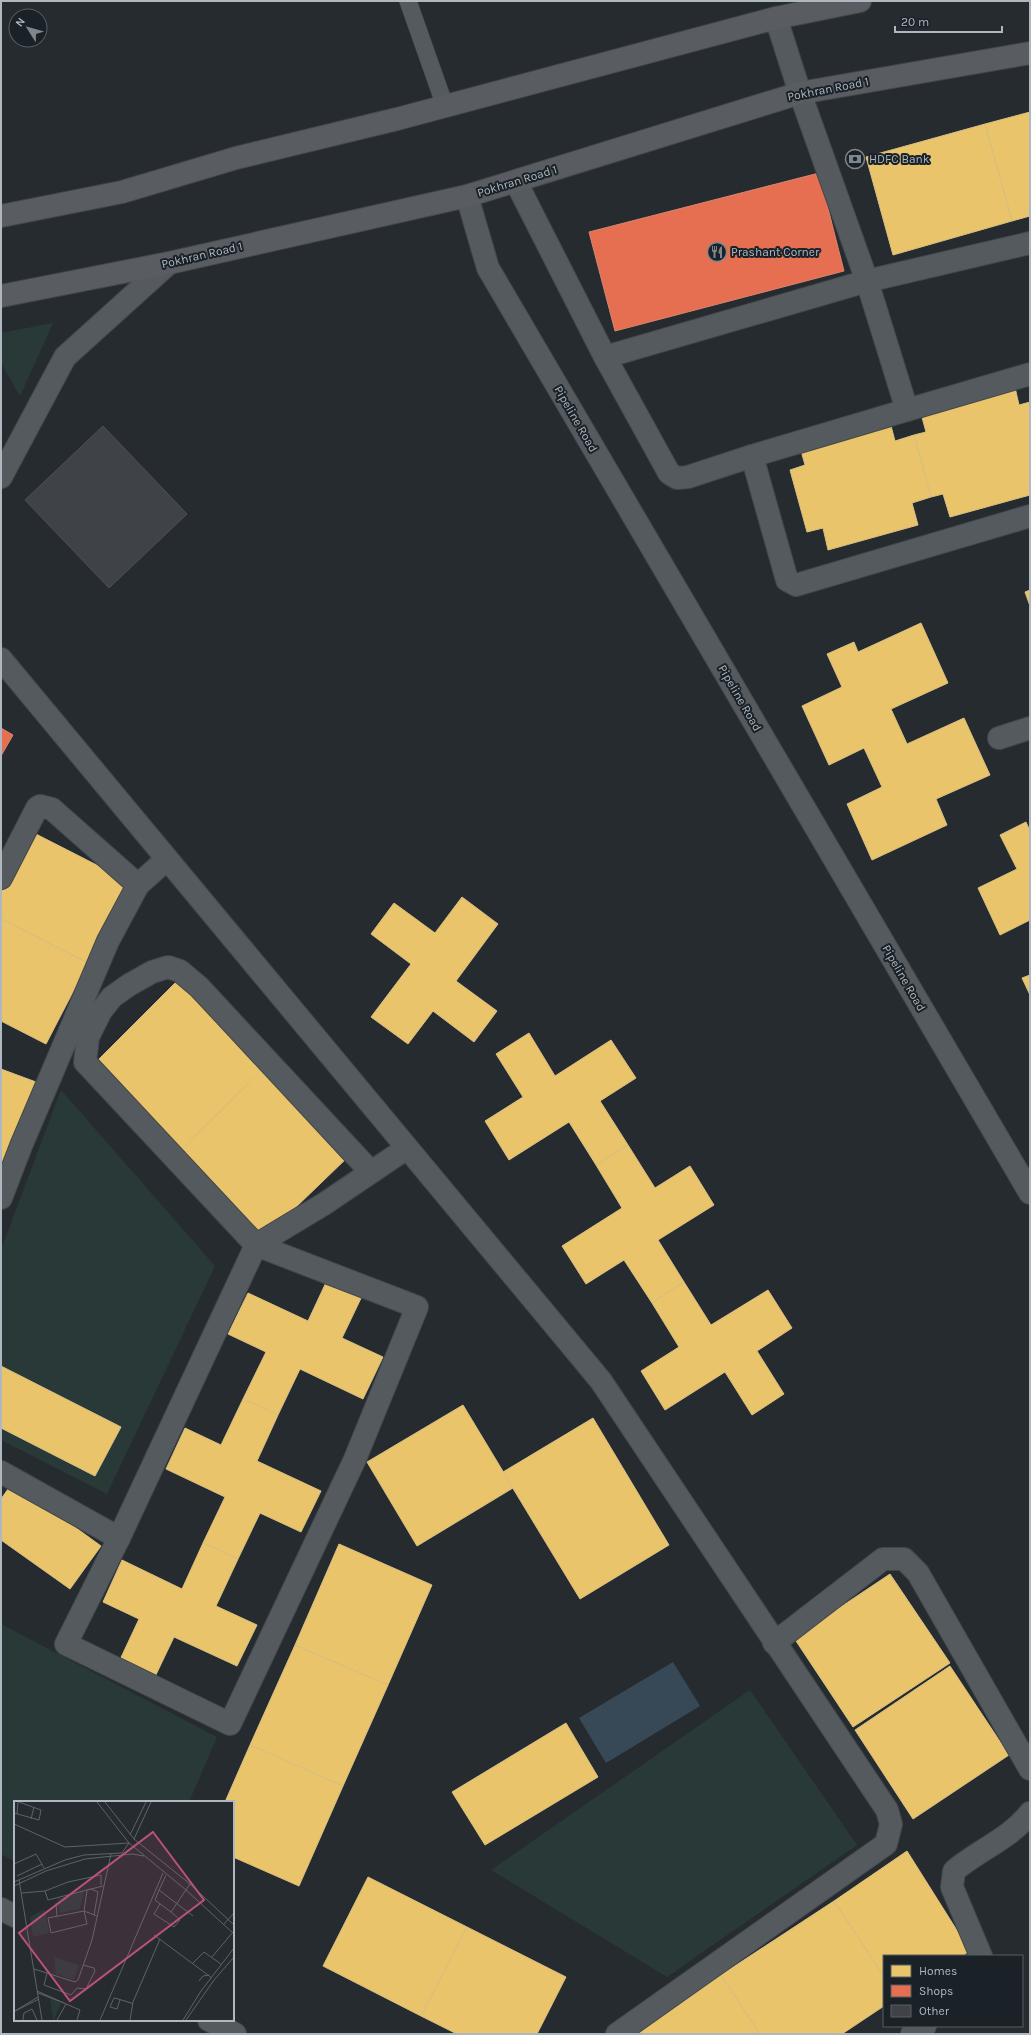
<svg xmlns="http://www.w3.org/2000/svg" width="1031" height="2035" viewBox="0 0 1031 2035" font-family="Karla,sans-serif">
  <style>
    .green { fill: #293938 }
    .water { fill: #374857 }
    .homes { fill: #e9c46a; stroke: #d8c084 }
    .shops { fill: #e76f51; stroke: #d68573 }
    .building { fill: #3f4347; stroke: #4d5257 }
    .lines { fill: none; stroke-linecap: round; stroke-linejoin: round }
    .service-casing { stroke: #43474a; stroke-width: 18 }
    .minor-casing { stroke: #43474a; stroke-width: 24 }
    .tertiary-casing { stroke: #43474a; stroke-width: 24 }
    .secondary-casing { stroke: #43474a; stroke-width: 24 }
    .service { stroke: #555a5e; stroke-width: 17 }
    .minor { stroke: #555a5e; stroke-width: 22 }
    .tertiary { stroke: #555a5e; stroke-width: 22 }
    .secondary { stroke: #595d62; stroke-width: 22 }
    .labels { text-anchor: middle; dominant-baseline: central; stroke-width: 4; stroke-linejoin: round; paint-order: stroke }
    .street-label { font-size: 12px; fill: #afb8c1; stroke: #1a2228 }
    .poi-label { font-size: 12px; fill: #afb8c1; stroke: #1a2228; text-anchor: start }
    .inset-road { fill: none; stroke: #5d6369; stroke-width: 1 }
    .view { fill: #bb507f; fill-opacity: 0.15; stroke: #bb507f; stroke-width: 2 }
    .inset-edge { fill: none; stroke: #afb8c1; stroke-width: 2 }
  </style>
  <rect width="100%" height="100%" fill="#262b2f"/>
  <!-- green -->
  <g class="green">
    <polygon points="53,323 20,396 1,363 1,333"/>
    <polygon points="61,1090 215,1266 107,1494 1,1440 1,1250"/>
    <polygon points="1,1624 217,1737 189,1802 15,1802 15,1862 1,1854"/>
    <polygon points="750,1690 857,1845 667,1977 491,1870"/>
  </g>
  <!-- water -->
  <polygon class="water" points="673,1662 700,1706 606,1763 579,1718"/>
  <!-- homes -->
  <g class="homes">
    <polygon points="1030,112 1030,216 1012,221 985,124"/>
    <polygon points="985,124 1012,221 893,255 866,157"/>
    <polygon points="1014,383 1019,405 1030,402 1030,495 950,517 943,494 931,497 914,435 926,432 920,410"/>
    <polygon points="890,422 895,441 914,435 931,497 912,503 918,525 828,550 823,528 807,532 790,470 805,465 800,447"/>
    <polygon points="1030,590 1030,606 1025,592"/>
    <polygon points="921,623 948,683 891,709 907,744 964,718 990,775 936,799 947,825 872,860 847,804 882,787 864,748 829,765 802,706 842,687 827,654 854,642 858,652"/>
    <polygon points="1026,822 1030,831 1030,920 1000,935 978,888 1017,869 1000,835"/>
    <polygon points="32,832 130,882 88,963 1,919 1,893"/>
    <polygon points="462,897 498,924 456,981 497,1011 474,1042 433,1011 408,1044 371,1017 411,964 371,934 394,903 435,933"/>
    <polygon points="1,919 88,963 46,1044 1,1021"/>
    <polygon points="1030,975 1030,995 1022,978"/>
    <polygon points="177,981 263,1069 180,1151 94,1064"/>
    <polygon points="529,1033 555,1076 611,1040 636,1078 600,1101 628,1145 596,1165 569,1122 509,1160 485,1121 523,1097 496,1054"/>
    <polygon points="1,1069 36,1082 2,1170 1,1169"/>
    <polygon points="263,1069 349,1156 265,1237 180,1151"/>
    <polygon points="628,1145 655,1188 690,1166 714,1205 658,1240 684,1282 652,1303 624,1260 586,1284 562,1246 622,1208 596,1165"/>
    <polygon points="329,1276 364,1292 342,1338 383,1357 363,1399 300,1369 278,1415 243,1399 266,1352 228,1334 248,1293 308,1321"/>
    <polygon points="684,1282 711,1325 768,1290 792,1328 757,1351 784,1394 752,1415 725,1372 665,1410 641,1371 679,1347 652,1303"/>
    <polygon points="1,1366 121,1427 95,1476 1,1428"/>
    <polygon points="243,1399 278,1415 257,1461 321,1491 301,1532 260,1513 238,1559 203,1543 225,1497 166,1469 185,1428 221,1445"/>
    <polygon points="463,1405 513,1488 417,1546 367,1462"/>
    <polygon points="593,1418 669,1545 580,1599 503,1472"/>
    <polygon points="13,1482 101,1546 70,1589 1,1540 1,1499"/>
    <polygon points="203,1543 238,1559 216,1606 257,1625 237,1666 174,1637 152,1683 117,1666 139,1619 103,1602 122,1560 182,1589"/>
    <polygon points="339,1544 432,1585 388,1685 295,1645"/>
    <polygon points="890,1574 950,1663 853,1727 794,1638"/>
    <polygon points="295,1645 388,1685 343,1786 250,1745"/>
    <polygon points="950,1666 1009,1755 913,1819 855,1730"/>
    <polygon points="566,1723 598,1777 485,1845 452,1792"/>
    <polygon points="250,1745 343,1786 299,1886 233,1857 233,1802 225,1802"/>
    <polygon points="907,1851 970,1951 962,1956 884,1956 884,1977 834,1901"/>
    <polygon points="368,1877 467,1927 421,2016 323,1966"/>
    <polygon points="834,1901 884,1977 884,2006 842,2034 760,2034 721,1975"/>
    <polygon points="467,1927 566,1977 537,2034 457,2034 421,2016"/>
    <polygon points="721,1975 760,2034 633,2034"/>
  </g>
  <!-- shops -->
  <g class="shops">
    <polygon points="819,173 844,271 615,331 589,232"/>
    <polygon points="1,728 13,735 1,756"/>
  </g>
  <!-- building -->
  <polygon class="building" points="103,426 187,514 109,588 25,500"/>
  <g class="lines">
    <defs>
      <polyline id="service" points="408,1 445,106"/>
      <g id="minor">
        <polyline points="776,18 800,93 867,281 907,410 1030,374"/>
        <polyline points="516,182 605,357"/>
        <polyline points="467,196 488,268 1030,1193"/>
        <polyline points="907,410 752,456 688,477 677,478 669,473 605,357 867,281 1030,243"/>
        <polyline points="752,456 787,580 796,585 1030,516"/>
        <polyline points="1,659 601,1381 887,1810 891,1824 886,1844 617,2034"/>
        <polyline points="999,738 1030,728"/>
        <polyline points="1,878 37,808 40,806 52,809 138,885"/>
        <polyline points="370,1171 199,987 180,971 168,967 152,972 129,985 112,997 101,1011 88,1037 85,1062 256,1245 417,1307 355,1459 230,1724 66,1644 119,1538 256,1245 324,1204 407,1148"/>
        <polyline points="1,1198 21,1146 108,941 138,885 167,859"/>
        <polyline points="1,1472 119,1538"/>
        <polyline points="774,1643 883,1559 904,1559 918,1573 1030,1769"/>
        <polyline points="1,1909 15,1916"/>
        <path d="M 981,1956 L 952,1887 L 954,1871 C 977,1851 1011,1838 1030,1813"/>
        <polyline points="209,2020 235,2034"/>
        <polyline points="912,2034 925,2026"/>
      </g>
      <polyline id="tertiary" points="1,477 65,357 169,263"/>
      <g id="secondary">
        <polyline points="1,216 122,192 236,158 397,119 776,18 860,1"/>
        <polyline points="1,296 169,263 467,196 800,93 1030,53"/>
      </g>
    </defs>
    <!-- service casing -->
    <use href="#service" class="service-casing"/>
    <!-- minor casing -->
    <use href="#minor" class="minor-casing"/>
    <!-- tertiary casing -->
    <use href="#tertiary" class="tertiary-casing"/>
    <!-- secondary casing -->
    <use href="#secondary" class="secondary-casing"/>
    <!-- service -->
    <use href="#service" class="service"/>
    <!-- minor -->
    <use href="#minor" class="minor"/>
    <!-- tertiary -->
    <use href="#tertiary" class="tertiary"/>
    <!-- secondary -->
    <use href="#secondary" class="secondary"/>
  </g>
  <!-- icons -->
  <defs>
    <symbol id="bank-ring" viewBox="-11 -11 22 22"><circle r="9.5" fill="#1a2228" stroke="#7f878e" stroke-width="1.5"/><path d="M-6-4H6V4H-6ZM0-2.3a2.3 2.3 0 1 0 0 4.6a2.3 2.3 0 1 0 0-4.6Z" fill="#7f878e"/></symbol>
    <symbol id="restaurant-ring" viewBox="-11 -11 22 22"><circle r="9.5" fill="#1a2228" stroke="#7f878e" stroke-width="1.5"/><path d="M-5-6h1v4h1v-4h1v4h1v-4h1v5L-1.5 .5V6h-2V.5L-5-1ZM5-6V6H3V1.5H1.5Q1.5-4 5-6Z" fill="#7f878e"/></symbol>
  </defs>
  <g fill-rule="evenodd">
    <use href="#bank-ring" x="844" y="148" width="22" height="22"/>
    <use href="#restaurant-ring" x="706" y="241" width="22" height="22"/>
  </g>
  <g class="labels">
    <!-- street labels -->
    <g class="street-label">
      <text transform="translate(828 89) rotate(-11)">Pokhran Road 1</text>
      <text transform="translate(517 181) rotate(-17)">Pokhran Road 1</text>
      <text transform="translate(202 255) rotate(-13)">Pokhran Road 1</text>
      <text transform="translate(576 419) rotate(60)">Pipeline Road</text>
      <text transform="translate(740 698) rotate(60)">Pipeline Road</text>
      <text transform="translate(904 978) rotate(60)">Pipeline Road</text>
    </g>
    <!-- poi labels -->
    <g class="poi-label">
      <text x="869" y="159">HDFC Bank</text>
      <text x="731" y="252">Prashant Corner</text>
    </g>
  </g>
  <!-- overview -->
  <g transform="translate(14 1801)">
    <rect width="220" height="220" fill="#262b2f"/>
    <path d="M 70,89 L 66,108 L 46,112 L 43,98 ZM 31,108 L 35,132 L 19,136 L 16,116 ZM 40,156 L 65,164 L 60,179 L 42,173 ZM 36,197 L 47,202 L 40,219 L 39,219 Z" fill="#293938"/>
    <path class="inset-road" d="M 83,1 L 115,42 L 172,89 L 220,133M 91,1 L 120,38 L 176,83 L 220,124M 0,12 L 25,19 L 27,9 L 5,1M 3,13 L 4,1M 17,18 L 20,6M 0,23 L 51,46 L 115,42 L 108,52 L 70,54 L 51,59 L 0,81M 116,34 L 132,1M 120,38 L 137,1M 0,63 L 22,53 L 30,67M 3,75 L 28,63M 5,79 L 28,219M 0,85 L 32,70 L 71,58 L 118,53 L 130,55M 145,89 L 152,74M 31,90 L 34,99 L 89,85M 8,92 L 31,90 L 54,81 L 87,74 L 87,84M 42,102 L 43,115M 146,103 L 140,113 L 160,126 L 166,119 L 157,111 L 176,83M 157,111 L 141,99 L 145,89 L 179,115M 80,114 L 84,91 L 77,88 L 73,89 L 70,110 L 73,123 L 37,132 L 34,117 L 70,110 L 83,115M 210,123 L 220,112M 140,134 L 198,177M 198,156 L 219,131M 179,162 L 190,151 L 207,163M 20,168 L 61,181 L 64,179 L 78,139 L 97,53M 33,172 L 30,184 L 57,194 L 63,187 L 72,188 L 81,170 L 80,167 L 69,164M 185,180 L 189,175 L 195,174M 23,190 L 50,202 L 24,192M 24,196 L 1,210 L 25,198M 106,199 L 103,208 L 96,206 L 100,197 L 101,197 L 117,202 L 119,203M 50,202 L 66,209 L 63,219M 9,219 L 10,212 L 18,208 L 23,219M 43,219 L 52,203M 86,219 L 149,72M 116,219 L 119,201 L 146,138M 169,219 L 187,190 L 220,147M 172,219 L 200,179 L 220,156"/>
    <path class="view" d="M 139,31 L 190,99 L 56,200 L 5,132 Z"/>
    <rect width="220" height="220" class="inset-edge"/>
  </g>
  <!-- border -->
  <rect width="1031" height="2035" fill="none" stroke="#afb8c1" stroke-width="4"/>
  <!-- legend -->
  <rect x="883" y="1955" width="140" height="72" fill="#1a2228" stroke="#565e65"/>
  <rect x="891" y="1965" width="20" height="12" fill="#e9c46a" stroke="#565e65"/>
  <text x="919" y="1975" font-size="12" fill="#afb8c1">Homes</text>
  <rect x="891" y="1985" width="20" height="12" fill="#e76f51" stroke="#565e65"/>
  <text x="919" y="1995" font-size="12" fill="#afb8c1">Shops</text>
  <rect x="891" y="2005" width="20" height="12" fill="#3f4347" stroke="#565e65"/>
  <text x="919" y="2015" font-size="12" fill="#afb8c1">Other</text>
  <!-- north arrow -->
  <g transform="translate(28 28) rotate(307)"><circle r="19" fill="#1a2228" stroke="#565e65"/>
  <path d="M0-3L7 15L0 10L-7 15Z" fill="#7f878e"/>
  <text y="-6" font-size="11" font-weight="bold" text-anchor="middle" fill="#afb8c1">N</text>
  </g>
  <!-- scale -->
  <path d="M895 26v6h107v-6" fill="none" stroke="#afb8c1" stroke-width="2"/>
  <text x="901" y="26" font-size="12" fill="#afb8c1" stroke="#1a2228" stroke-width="3" paint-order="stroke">20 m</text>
</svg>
